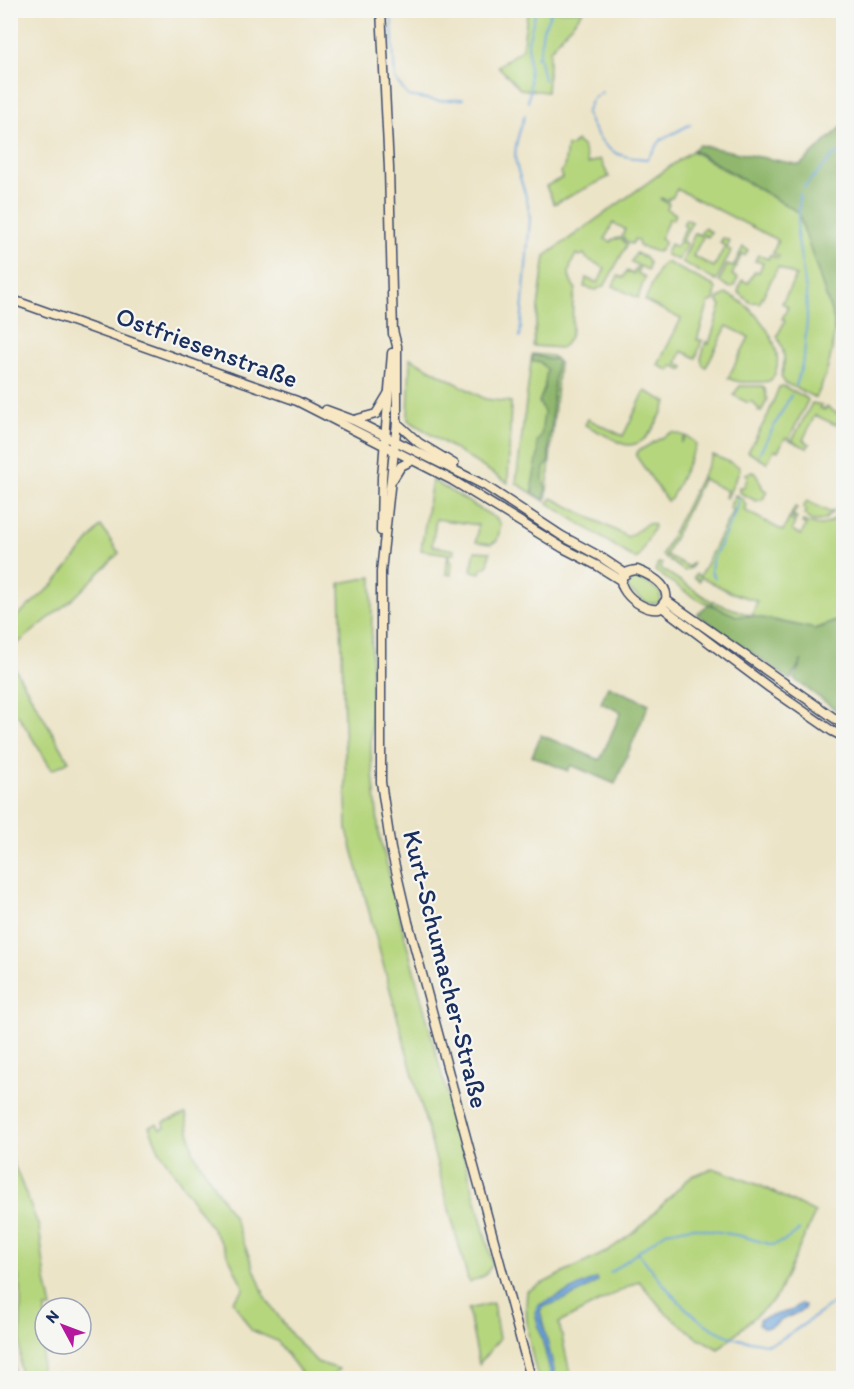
<svg xmlns="http://www.w3.org/2000/svg" width="854" height="1389" viewBox="0 0 854 1389" font-family="Itim,sans-serif">
  <style>
    .green { fill: #b6d67e; stroke: #68826e; stroke-width: 1.5 }
    .forest { fill: #90b76d; stroke: #567366; stroke-width: 1.5 }
    .water { fill: #6ca5dc; stroke: #446a9d; stroke-width: 1.5 }
    .lines { fill: none; stroke-linecap: round; stroke-linejoin: round }
    .stream { stroke: #6ca5dc; stroke-width: 2 }
    .secondary-casing { stroke: #3a4a6e; stroke-width: 11 }
    .secondary { stroke: #f8e7c3; stroke-width: 8 }
    .labels { text-anchor: middle; dominant-baseline: central; stroke-width: 4.5; stroke-linejoin: round; paint-order: stroke }
    .street-label { font-size: 26px; fill: #1b2f5e; stroke: #f6f6f2 }
  </style>
  <rect width="100%" height="100%" fill="#f6f6f2"/>
  <filter id="ink" filterUnits="userSpaceOnUse"><feTurbulence type="fractalNoise" baseFrequency=".0167" numOctaves="2"/><feDisplacementMap in="SourceGraphic" scale="12" xChannelSelector="R" yChannelSelector="G"/><feConvolveMatrix kernelMatrix="1 2 1 2 8 2 1 2 1" color-interpolation-filters="sRGB"/></filter>
  <filter id="wash" filterUnits="userSpaceOnUse"><feTurbulence type="fractalNoise" baseFrequency=".008" numOctaves="4" result="noise"/><feDisplacementMap in="SourceGraphic" scale="24" xChannelSelector="R" yChannelSelector="G"/><feGaussianBlur stdDeviation="1.35" result="paint"/><feColorMatrix in="noise" values="0 0 0 0 0 0 0 0 0 0 0 0 0 0 0 0 0 1.4 0 .05"/><feComposite in="paint" operator="in"/></filter>
  <g filter="url(#wash)">
    <rect width="100%" height="100%" fill="#ece4c7"/>
    <!-- green -->
    <g class="green">
      <polygon points="530,11 583,11 550,50 547,92 520,89 498,66 522,49 527,16"/>
      <polygon points="576,141 583,147 588,164 600,159 609,177 554,204 546,186 562,178 560,172 564,168 567,146 572,146"/>
      <path d="M 692,151 L 798,212 L 834,320 C 835,347 828,373 816,398 L 785,383 L 781,377 C 786,362 785,351 777,336 L 785,321 L 782,319 L 788,307 L 782,303 L 796,276 L 778,267 L 759,304 L 756,302 L 751,303 L 738,292 L 742,280 L 748,283 L 755,271 L 759,272 L 763,263 L 755,261 L 758,255 L 768,259 L 770,255 L 778,258 L 779,256 L 773,253 L 778,240 L 677,189 L 672,198 L 669,198 L 668,201 L 661,198 L 660,199 L 669,204 L 667,209 L 676,214 L 673,220 L 669,219 L 660,239 L 665,242 L 660,251 L 657,252 L 639,246 L 638,241 L 635,239 L 632,244 L 628,243 L 622,236 L 625,229 L 613,223 L 605,239 L 611,242 L 613,239 L 621,238 L 627,245 L 605,285 L 596,290 L 584,287 L 586,278 L 598,283 L 605,268 L 587,259 L 584,254 L 580,256 L 576,254 C 569,268 565,277 576,289 C 567,308 581,333 561,348 L 533,346 L 545,256 Z"/>
      <polygon points="686,219 692,222 682,242 687,244 678,260 666,255 666,253 670,244 676,247 686,227 683,225"/>
      <polygon points="704,228 711,232 708,237 704,235 693,256 714,267 725,246 720,243 723,238 730,241 727,248 731,251 716,281 682,262 695,233 700,235"/>
      <polygon points="743,247 748,250 745,256 742,254 732,275 738,278 734,286 730,288 719,281 727,265 733,267"/>
      <polygon points="636,253 646,258 649,263 648,270 640,266 637,273 645,277 638,298 613,286 618,276 623,278 627,271 633,274 638,265 631,262"/>
      <polygon points="666,262 714,286 716,289 714,301 709,302 697,340 702,340 696,358 682,351 677,363 684,367 682,370 673,365 670,371 658,365 681,319 645,301 659,268"/>
      <path d="M 726,294 C 751,302 785,343 776,370 C 775,374 774,379 769,381 C 765,382 759,382 755,382 C 745,382 738,383 728,378 L 749,337 L 727,326 L 706,367 L 703,366 L 701,359 L 706,341 L 709,344 L 721,305 L 718,302 L 718,299 Z"/>
      <polygon points="532,354 552,356 559,363 546,502 516,483"/>
      <polygon points="410,358 485,399 511,402 508,483 408,420"/>
      <polygon points="740,386 761,386 765,389 767,400 761,412 758,411 759,409 751,401 748,403 733,395"/>
      <polygon points="783,386 806,398 808,400 789,439 785,438 778,451 774,450 767,463 748,452 768,415 779,387"/>
      <path d="M 645,391 L 667,402 C 659,418 647,451 623,444 L 585,425 L 588,419 L 623,436 Z"/>
      <polygon points="812,403 822,405 820,408 825,410 827,407 841,416 836,425 815,415 803,440 810,444 807,448 790,440 793,439"/>
      <polygon points="672,432 685,436 681,443 686,436 695,442 696,446 671,499 667,501 636,456 638,451"/>
      <polygon points="713,455 738,466 740,469 727,498 725,497 727,491 703,479 702,476"/>
      <polygon points="751,472 756,473 763,489 767,491 763,499 756,501 739,492 739,487 743,488 748,477 745,474"/>
      <polygon points="701,477 702,480 666,555 689,567 693,562 691,568 684,571 662,555"/>
      <polygon points="432,480 497,519 501,525 497,541 491,544 476,542 478,525 436,519 432,546 454,550 454,554 450,554 449,560 452,562 451,575 446,574 448,554 421,550"/>
      <path d="M 735,495 L 742,498 L 746,505 L 744,510 L 783,531 L 795,507 L 797,508 L 793,515 L 797,518 L 796,520 L 791,517 L 789,519 L 795,522 L 792,530 L 801,535 L 806,525 L 802,523 L 803,521 C 817,527 829,527 839,514 L 843,516 L 843,618 L 815,629 L 770,619 L 737,616 L 695,598 L 655,571 L 658,563 L 662,564 L 660,568 L 711,601 L 752,616 L 757,601 L 730,592 L 701,577 L 699,581 L 694,577 L 696,574 L 700,576 L 733,510 L 729,508 Z"/>
      <polygon points="552,498 628,537 648,523 653,524 654,527 639,557 635,559 548,503"/>
      <path d="M 807,501 L 829,512 L 835,510 L 824,520 C 817,522 808,522 805,514 L 807,510 L 803,508 Z"/>
      <polygon points="101,526 119,553 75,597 11,649 11,621 53,585"/>
      <polygon points="475,551 490,552 488,566 482,568 480,573 471,571"/>
      <path d="M 636,576 L 660,592 L 660,601 C 649,609 638,596 628,589 L 629,579 Z"/>
      <polygon points="372,577 371,754 379,833 403,930 493,1264 484,1276 469,1283 347,830 340,583"/>
      <polygon points="11,662 69,761 52,770 18,715 11,714"/>
      <polygon points="186,1114 193,1152 234,1218 266,1299 292,1335 317,1362 339,1369 329,1378 305,1378 277,1341 251,1330 233,1301 244,1289 224,1247 159,1150 149,1126 157,1124 160,1129 165,1127 164,1122"/>
      <polygon points="11,1157 39,1227 46,1280 52,1308 45,1308 45,1342 39,1378 20,1378 21,1289 11,1240"/>
      <path d="M 713,1168 L 761,1186 L 815,1213 L 776,1298 L 718,1349 L 695,1336 L 664,1311 L 639,1281 L 559,1323 L 571,1378 L 538,1378 C 530,1349 524,1322 527,1291 L 606,1252 L 637,1230 L 690,1177 Z"/>
      <polygon points="493,1303 499,1339 479,1364 468,1309"/>
    </g>
    <!-- forest -->
    <g class="forest">
      <polygon points="843,126 843,335 834,331 834,320 798,212 693,150 699,145 800,165"/>
      <polygon points="533,355 552,360 553,357 557,361 554,382 551,433 549,435 549,462 544,468 543,480 546,488 544,500 533,493 532,485 538,455 537,442 541,436 544,412 539,402 544,389 547,370 540,362 532,361"/>
      <polygon points="709,604 737,616 752,616 815,629 843,619 843,715 794,679 802,660 790,680 697,614"/>
      <polygon points="608,686 649,704 615,784 571,765 568,771 532,756 541,735 600,760 621,712 601,703"/>
    </g>
    <!-- water -->
    <g class="water">
      <polygon points="10,1265 16,1298 14,1378 10,1378"/>
      <path d="M 597,1278 L 598,1281 C 582,1293 563,1300 543,1307 L 540,1311 L 556,1378 L 552,1378 L 535,1312 L 539,1305 Z"/>
      <path d="M 800,1304 L 805,1305 L 804,1309 C 798,1313 792,1315 786,1318 C 775,1322 778,1326 764,1328 L 759,1325 L 760,1319 L 793,1310 Z"/>
    </g>
    <g class="lines">
      <!-- stream -->
      <g class="stream">
        <polyline points="391,10 395,79 408,96 439,101 463,99"/>
        <polyline points="539,56 544,80"/>
        <polyline points="536,57 539,56 543,29 552,10"/>
        <path d="M 602,92 L 592,99 L 586,113 C 591,126 601,145 614,152 C 623,158 637,158 647,159 L 661,140 L 691,124"/>
        <polyline points="528,102 530,90 528,42 536,10"/>
        <polyline points="803,188 833,156 844,150"/>
        <path d="M 520,337 L 530,219 C 529,198 520,182 516,163 C 513,147 520,130 525,115"/>
        <polyline points="796,385 804,358 807,318 806,290 797,234 800,194"/>
        <polyline points="759,454 791,395"/>
        <polyline points="715,578 711,572 712,561 733,517 739,498"/>
        <polyline points="638,1252 666,1232 692,1227 741,1236 773,1245 786,1240 799,1230"/>
        <path d="M 610,1273 L 638,1252 C 667,1290 700,1335 750,1341 C 756,1342 763,1344 769,1344 C 783,1342 821,1311 835,1302 L 844,1300"/>
      </g>
    </g>
  </g>
  <g filter="url(#ink)">
    <g class="lines">
      <defs>
        <g id="secondary">
          <polyline points="381,10 389,168 393,334"/>
          <polyline points="10,299 297,401 452,480 563,548 598,566 622,581"/>
          <polyline points="393,330 397,346 397,423 381,572 381,782 391,849 408,922 531,1378"/>
          <polyline points="326,410 353,420 484,485 562,536 599,556 626,574"/>
          <polyline points="354,420 376,414 388,394"/>
          <polyline points="397,423 419,443 454,464"/>
          <polyline points="393,479 401,466 413,460"/>
          <polyline points="381,531 382,477 392,353"/>
          <path d="M 637,570 C 650,575 669,585 666,600 L 659,609 C 637,613 600,574 637,570 Z"/>
          <polyline points="666,600 844,725"/>
          <polyline points="662,607 770,688 832,731 844,737"/>
        </g>
      </defs>
      <!-- secondary casing -->
      <use href="#secondary" class="secondary-casing"/>
      <!-- secondary -->
      <use href="#secondary" class="secondary"/>
    </g>
  </g>
  <g class="labels">
    <!-- street labels -->
    <g class="street-label">
      <text transform="translate(207 347) rotate(20)">Ostfriesenstraße</text>
      <text transform="translate(446 969) rotate(76)">Kurt-Schumacher-Straße</text>
    </g>
  </g>
  <!-- margin -->
  <rect width="854" height="1389" fill="none" stroke="#f6f6f2" stroke-width="36"/>
  <!-- north arrow -->
  <g transform="translate(63 1326) rotate(311)"><circle r="28" fill="#f6f6f2" stroke="#9ea6b7" stroke-width="1.5"/>
  <path d="M0-4.5L10 22L0 15L-10 22Z" fill="#b5179e"/>
  <text y="-9" font-size="16" font-weight="bold" text-anchor="middle" fill="#1b2f5e">N</text>
  </g>
</svg>
